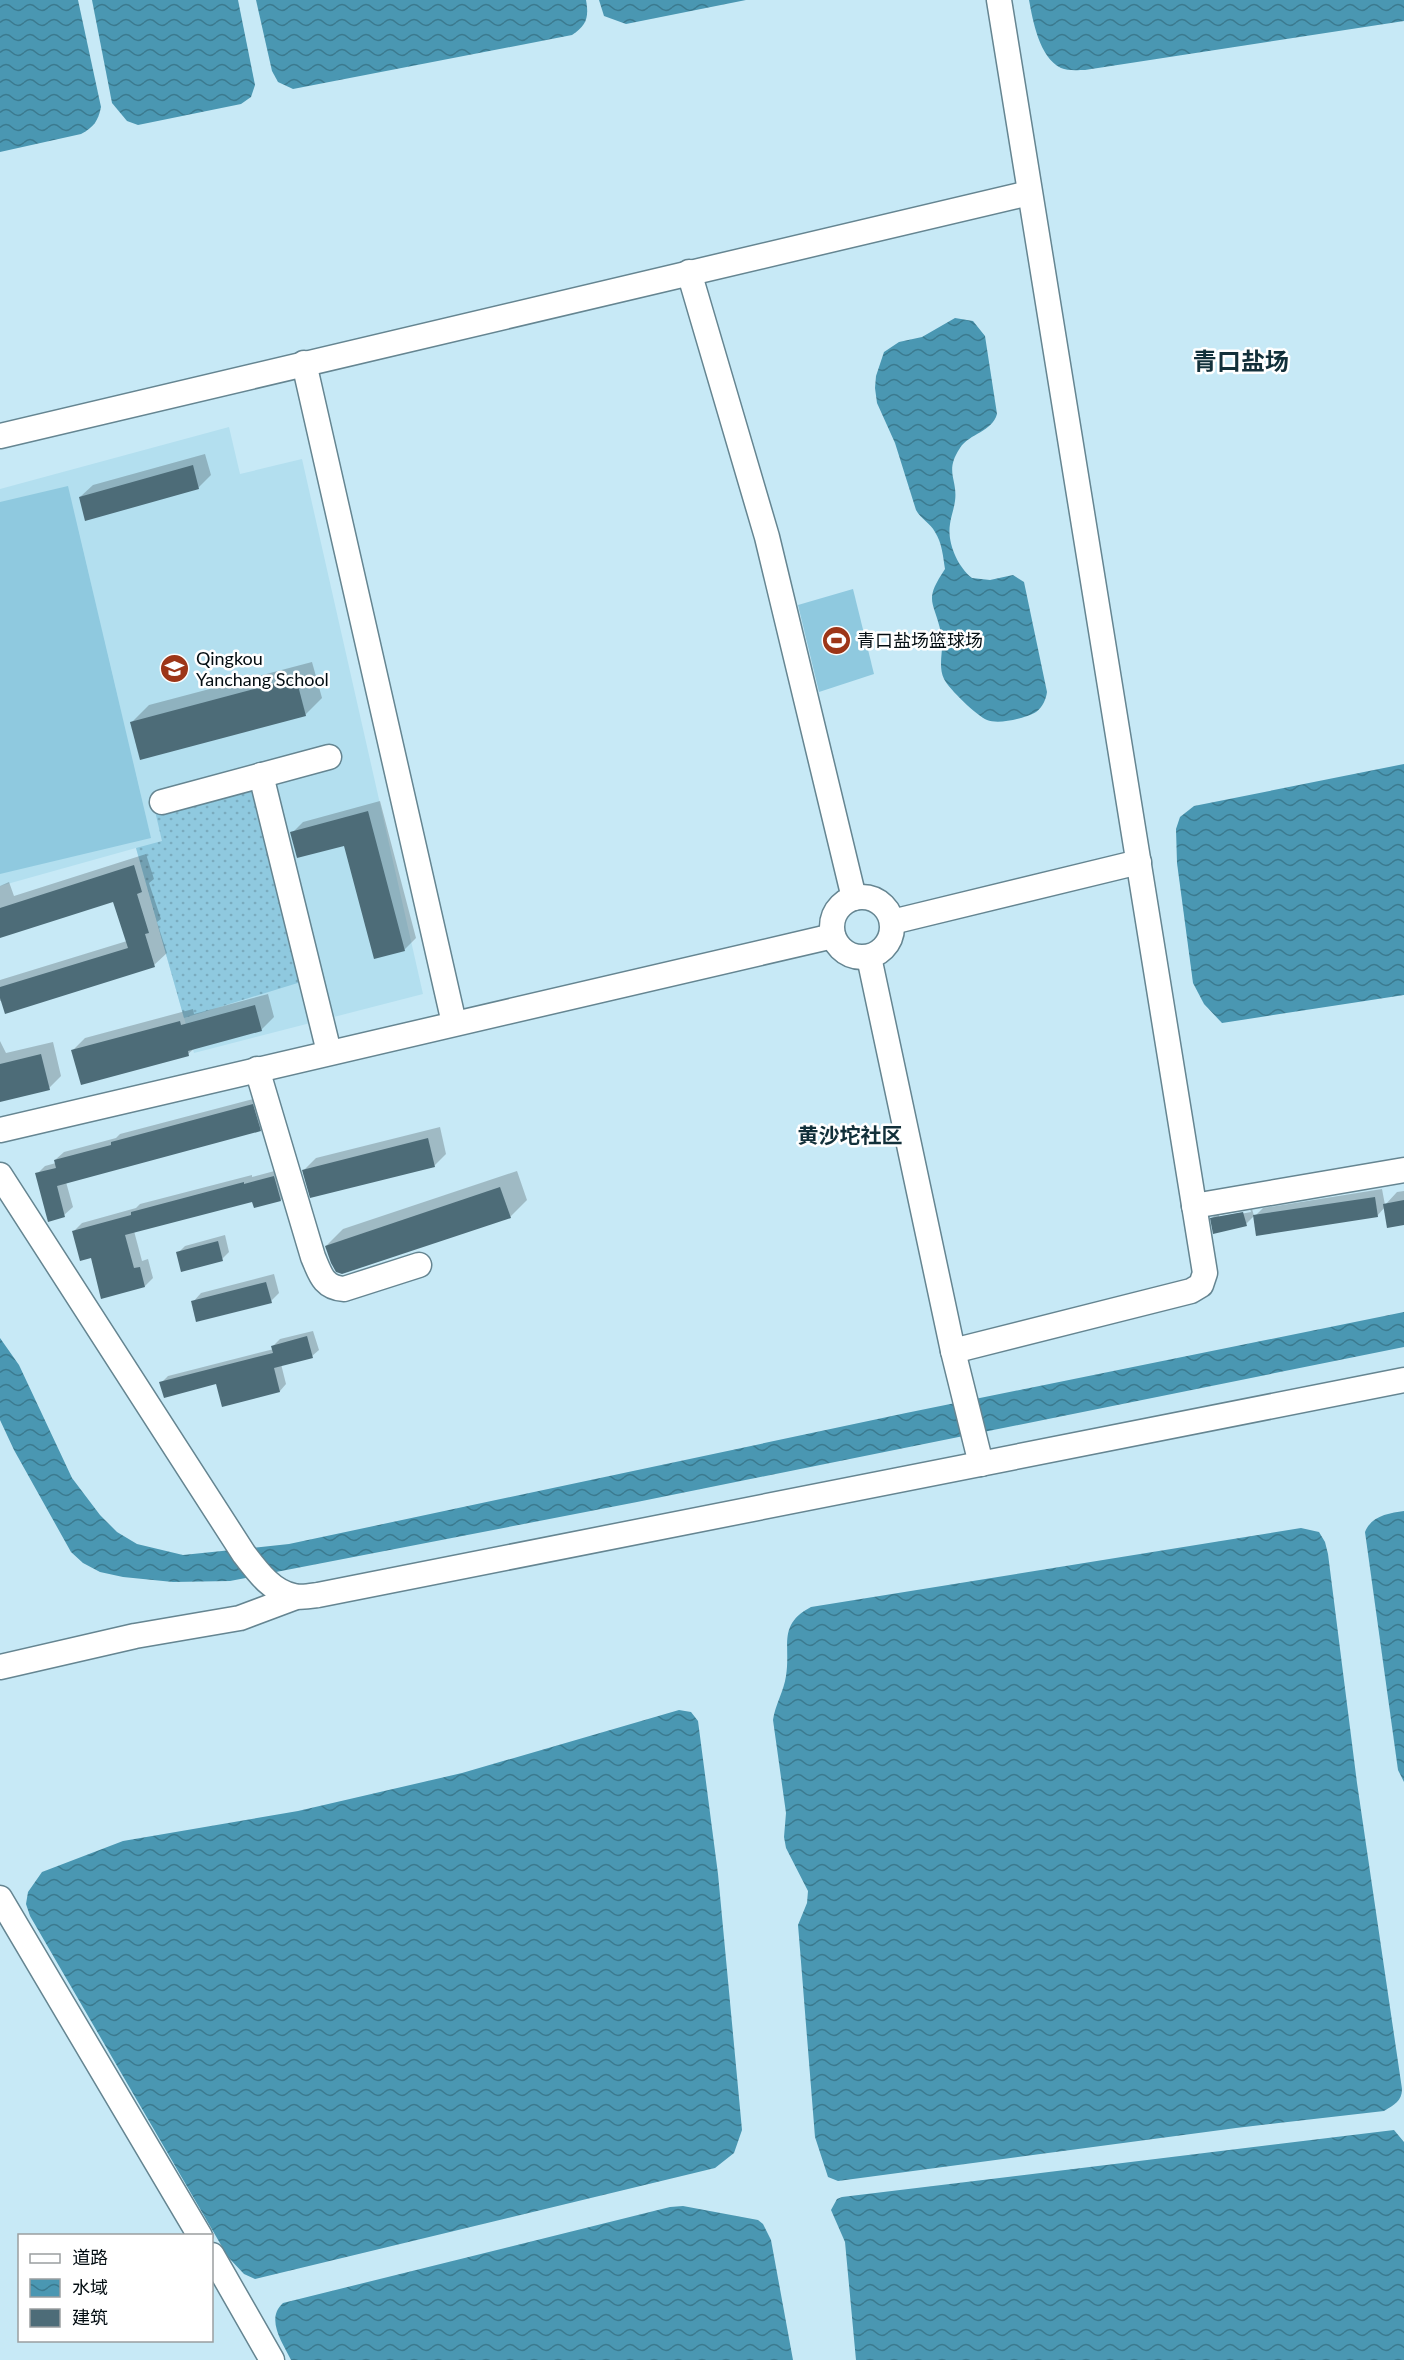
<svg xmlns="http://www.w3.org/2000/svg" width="1404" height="2360" viewBox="0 0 1404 2360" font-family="Lato,'Noto Sans SC',sans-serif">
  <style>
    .built { fill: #b3dfef }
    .grass { fill: url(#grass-dots) }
    .pitch { fill: #8fc9df }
    .water { fill: url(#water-waves) }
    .shadow { fill: #0003; fill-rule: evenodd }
    .building { fill: #4d6c78 }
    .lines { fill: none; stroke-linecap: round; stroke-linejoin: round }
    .minor-casing { stroke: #658591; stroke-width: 27 }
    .minor { stroke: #fff; stroke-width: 24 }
    .labels { text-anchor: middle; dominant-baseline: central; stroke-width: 5; stroke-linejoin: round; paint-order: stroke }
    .poi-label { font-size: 18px; fill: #030d12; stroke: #fff; text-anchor: start }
    .quarter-label { font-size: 21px; font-weight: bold; fill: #12303a; stroke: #fff }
    .district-label { font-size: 24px; font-weight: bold; fill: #12303a; stroke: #fff }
  </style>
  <defs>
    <pattern id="grass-dots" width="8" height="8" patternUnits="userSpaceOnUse" patternTransform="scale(1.5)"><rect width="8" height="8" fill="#8fc9df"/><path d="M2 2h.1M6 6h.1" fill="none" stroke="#7aabbe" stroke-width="1.8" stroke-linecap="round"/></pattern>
    <pattern id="water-waves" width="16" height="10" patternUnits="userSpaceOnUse" patternTransform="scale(1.5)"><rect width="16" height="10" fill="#4a97b2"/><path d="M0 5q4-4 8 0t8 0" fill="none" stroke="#3b7a8f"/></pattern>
  </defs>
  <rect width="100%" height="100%" fill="#c7e9f6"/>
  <!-- built -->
  <polygon class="built" points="229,427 240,474 302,459 423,994 194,1053 136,848 0,886 0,489"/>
  <!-- grass -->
  <polygon class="grass" points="252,789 257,799 301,982 184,1018 136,848 162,841 155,811"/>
  <!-- pitch -->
  <g class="pitch">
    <polygon points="68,486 151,838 0,874 0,502"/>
    <polygon points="853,589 874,674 819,692 798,605"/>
  </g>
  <!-- water -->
  <g class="water">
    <path d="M 0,0 L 78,0 L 101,107 C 98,121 94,127 81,134 L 0,152 Z"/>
    <polygon points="92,0 238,0 255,85 251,97 241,104 138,125 127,121 112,103"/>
    <path d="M 256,0 L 586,0 C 589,17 587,25 572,35 L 293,89 L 278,82 L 272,71 Z"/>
    <polygon points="599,0 746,0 626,24 604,16"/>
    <path d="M 1029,0 L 1404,0 L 1404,21 L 1085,70 C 1078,70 1067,71 1061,68 C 1039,57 1033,21 1029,0 Z"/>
    <path d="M 955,318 L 973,321 L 985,336 L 997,414 C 992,432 970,433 960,448 C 944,472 958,479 955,501 C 954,509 951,516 950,524 C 947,542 957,566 972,578 L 990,580 L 1013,575 L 1024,582 L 1047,692 C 1046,699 1043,707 1036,712 C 1026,718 999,725 987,720 C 977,716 949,689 944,679 C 937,664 945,648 941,633 C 934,600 923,602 945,569 C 943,556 942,543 935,532 C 930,523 921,519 916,510 L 895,443 L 877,403 L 875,388 L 876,376 L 884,352 L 899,342 L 922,337 Z"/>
    <polygon points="1404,764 1404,995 1222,1023 1204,1004 1193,983 1177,863 1176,829 1180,817 1194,806"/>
    <polygon points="1404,1312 1404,1347 637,1502 230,1581 173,1582 123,1577 100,1572 83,1563 71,1552 14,1450 0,1420 0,1338 19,1365 72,1478 100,1515 117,1532 137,1544 183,1555 289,1544 906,1413"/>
    <path d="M 1404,1511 L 1404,1782 L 1398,1770 L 1365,1532 C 1371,1516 1389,1513 1404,1511 Z"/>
    <path d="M 1301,1528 L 1319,1532 L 1325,1542 L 1328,1554 L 1357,1783 L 1402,2089 C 1402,2101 1394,2105 1384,2111 L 1236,2128 L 838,2181 L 828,2177 L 815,2137 L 799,1937 L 798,1925 L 807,1903 L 808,1891 L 786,1848 L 784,1837 L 786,1813 L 773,1720 C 775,1705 784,1691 786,1676 C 791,1645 777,1625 811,1607 Z"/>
    <polygon points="679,1710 691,1712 698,1721 718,1874 742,2130 734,2153 715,2168 255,2279 244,2274 228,2257 30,1916 26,1904 28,1892 42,1872 123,1841 298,1811 462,1773"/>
    <polygon points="1394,2130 1404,2142 1404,2360 856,2360 845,2242 831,2210 837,2199 842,2197"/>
    <path d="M 683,2206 L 758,2220 L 763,2224 L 771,2240 L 793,2360 L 291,2360 C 283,2343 265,2319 283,2303 L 670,2207 Z"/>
  </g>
  <!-- shadow -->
  <g class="shadow">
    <polygon points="205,454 211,475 198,488 80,497 93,485"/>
    <polygon points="312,662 322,698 305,715 132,722 149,705"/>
    <polygon points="380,801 416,938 404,950 345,844 292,833 303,822"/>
    <polygon points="146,854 154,879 149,883 161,919 157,922 167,953 154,965 68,981 0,1001 0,980 127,941 114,900 0,937 0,886 9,882 14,896"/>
    <polygon points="268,994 274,1017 261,1030 195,1048 188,1054 73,1050 85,1038 193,1009 194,1014"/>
    <polygon points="0,1041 6,1053 53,1042 61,1076 49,1088 0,1100"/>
    <polygon points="261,1097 268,1122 260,1130 66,1182 73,1207 64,1215 37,1174 45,1166 56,1163 55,1160 64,1152 116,1138 120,1134"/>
    <polygon points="440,1127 446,1154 434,1166 304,1170 316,1158"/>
    <polygon points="282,1169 289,1192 281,1200 255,1207 253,1200 134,1231 142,1261 148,1259 153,1278 145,1286 102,1297 92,1257 74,1231 82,1223 136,1208 140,1204 252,1175 252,1177"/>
    <polygon points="517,1171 527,1200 510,1217 326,1246 343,1229"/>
    <polygon points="1382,1189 1385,1205 1397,1192 1404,1191 1404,1223 1385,1207 1377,1216 1255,1216 1263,1208"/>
    <path d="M 1251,1205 L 1254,1216 L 1246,1224 L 1212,1218 L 1220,1210 ZM 1250,1209 L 1251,1212 L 1219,1218 L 1219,1215 Z"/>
    <polygon points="225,1235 229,1252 222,1259 178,1253 185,1246"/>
    <polygon points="274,1274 279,1293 271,1301 193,1302 201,1293"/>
    <polygon points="313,1331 319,1350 312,1356 281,1364 286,1384 280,1391 217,1382 161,1383 168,1376 274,1349 273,1346 280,1339"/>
  </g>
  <!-- building -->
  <g class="building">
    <polygon points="193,465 199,489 85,521 79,497"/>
    <polygon points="296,678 306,716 140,760 130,722"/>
    <polygon points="368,811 405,951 374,959 344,846 297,858 290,832"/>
    <polygon points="134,865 142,892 137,894 149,933 145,934 155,967 5,1014 0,998 0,987 128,948 113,902 0,938 0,908"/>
    <polygon points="255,1005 262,1031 188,1051 189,1056 81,1085 71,1050 180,1021 181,1025"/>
    <polygon points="41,1054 50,1090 0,1102 0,1064"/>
    <polygon points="253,1104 261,1131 57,1186 65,1217 48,1222 35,1173 56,1168 54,1160 111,1145 111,1142"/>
    <polygon points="428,1138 435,1167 310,1198 302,1170"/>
    <polygon points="274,1176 281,1201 254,1208 252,1202 125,1235 134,1268 140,1267 145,1287 101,1299 91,1258 80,1261 72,1231 131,1215 131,1212 244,1182 244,1184"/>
    <polygon points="500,1187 511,1218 342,1274 336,1272 331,1263 325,1246"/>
    <polygon points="1375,1197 1378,1217 1256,1236 1253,1215"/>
    <polygon points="1404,1200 1404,1225 1387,1228 1383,1204"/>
    <polygon points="1243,1212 1247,1226 1213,1234 1210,1218"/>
    <polygon points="218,1241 223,1261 181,1272 176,1252"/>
    <polygon points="266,1282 272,1303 196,1322 191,1301"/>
    <polygon points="307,1336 313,1358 274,1368 280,1392 222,1407 216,1384 164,1398 159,1382 273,1353 271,1346"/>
  </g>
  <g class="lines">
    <defs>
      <g id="minor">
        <polyline points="689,272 767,537 854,898"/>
        <polyline points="304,363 454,1023"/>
        <polyline points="0,436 1029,193"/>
        <polyline points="261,775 329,1052"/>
        <polyline points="162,802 329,757"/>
        <circle cx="862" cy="927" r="30"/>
        <polyline points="892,922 1139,862"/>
        <polyline points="869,957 953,1351 981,1464"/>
        <path d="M 257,1069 L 313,1257 C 320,1273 323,1288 344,1289 L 419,1265"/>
        <polyline points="0,1130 833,936"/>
        <path d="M 0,1175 L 244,1554 C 257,1571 272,1592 294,1596 C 301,1598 311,1596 318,1595 L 1404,1380"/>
        <polyline points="1194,1206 1404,1170"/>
        <polyline points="953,1351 1191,1291 1201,1285 1205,1273 999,0"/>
        <polyline points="0,1667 135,1636 240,1618 296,1597"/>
        <polyline points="0,1898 200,2236"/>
        <polyline points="212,2255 272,2360"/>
      </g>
    </defs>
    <!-- minor casing -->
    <use href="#minor" class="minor-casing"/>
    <!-- minor -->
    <use href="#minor" class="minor"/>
  </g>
  <!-- icons -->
  <defs>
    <symbol id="stadium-disc" viewBox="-11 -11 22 22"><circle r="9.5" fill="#9d3618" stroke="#fff"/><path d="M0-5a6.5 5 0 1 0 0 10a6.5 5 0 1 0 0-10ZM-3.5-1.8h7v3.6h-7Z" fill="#fff"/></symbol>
    <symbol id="school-disc" viewBox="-11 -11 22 22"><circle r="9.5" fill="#9d3618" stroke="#fff"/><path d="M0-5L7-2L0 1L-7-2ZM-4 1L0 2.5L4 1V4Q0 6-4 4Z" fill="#fff"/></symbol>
  </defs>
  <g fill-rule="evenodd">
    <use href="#stadium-disc" x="820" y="624" width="33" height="33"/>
    <use href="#school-disc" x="158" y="652" width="33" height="33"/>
  </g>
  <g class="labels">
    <!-- poi labels -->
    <g class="poi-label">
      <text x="857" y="640">青口盐场篮球场</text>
      <text x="196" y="658">Qingkou<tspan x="196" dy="21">Yanchang School</tspan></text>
    </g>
    <!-- quarter labels -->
    <g class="quarter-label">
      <text x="850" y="1134">黄沙坨社区</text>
    </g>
    <!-- district labels -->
    <g class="district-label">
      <text x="1241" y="360">青口盐场</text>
    </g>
  </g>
  <!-- legend -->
  <rect x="18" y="2234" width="195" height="108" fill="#ffffff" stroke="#9a9ea0" stroke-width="1.5"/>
  <rect x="30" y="2254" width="30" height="9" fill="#ffffff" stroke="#9a9ea0" stroke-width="1.5"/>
  <text x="72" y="2264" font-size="18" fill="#030d12">道路</text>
  <rect x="30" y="2279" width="30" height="18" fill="url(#water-waves)" stroke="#9a9ea0" stroke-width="1.5"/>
  <text x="72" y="2294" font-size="18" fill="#030d12">水域</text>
  <rect x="30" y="2309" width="30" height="18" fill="#4d6c78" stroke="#9a9ea0" stroke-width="1.5"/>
  <text x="72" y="2324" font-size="18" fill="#030d12">建筑</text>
</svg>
